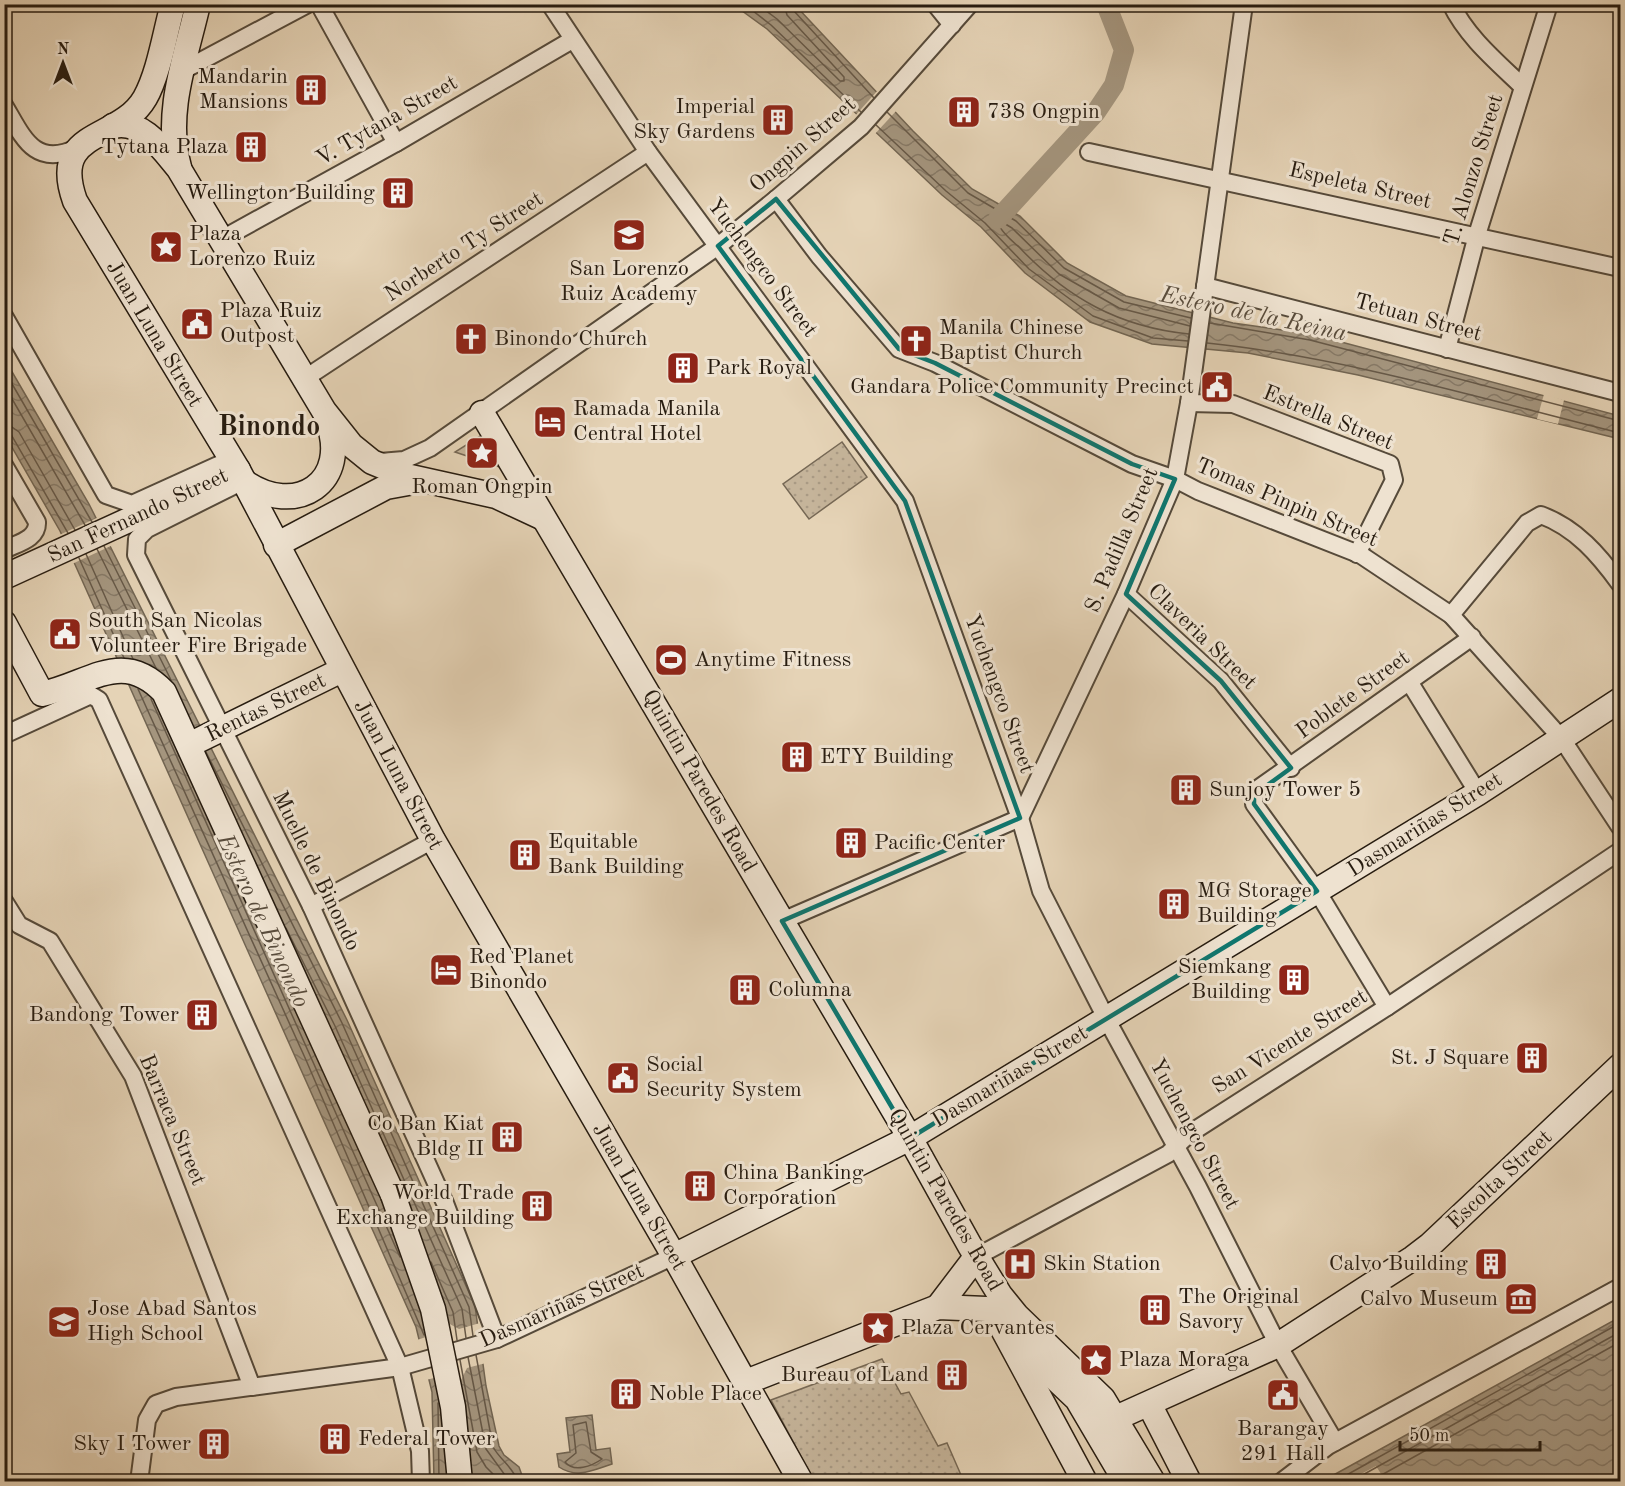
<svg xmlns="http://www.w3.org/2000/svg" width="1625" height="1486" viewBox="0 0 1625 1486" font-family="'Old Standard TT',serif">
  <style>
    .grass { fill: url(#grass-dots); stroke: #766855; stroke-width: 1.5 }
    .park { fill: url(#park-tufts); stroke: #766855; stroke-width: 1.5 }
    .water { fill: url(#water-waves); stroke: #726552; stroke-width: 1.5 }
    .pier { fill: #e5d3b6 }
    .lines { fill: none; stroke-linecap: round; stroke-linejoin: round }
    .shore { stroke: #665847; stroke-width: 1.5 }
    .canal { stroke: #a4957e; stroke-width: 20 }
    .ferry { stroke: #594c3c; stroke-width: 1.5; stroke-dasharray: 8 6; stroke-linecap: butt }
    .street-casing { stroke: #564a3a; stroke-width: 20 }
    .secondary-casing { stroke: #271c10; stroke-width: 27 }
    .street { stroke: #eee2d0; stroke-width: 16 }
    .secondary { stroke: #eee2d0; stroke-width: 24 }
    .secondary-bridge-casing { stroke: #271c10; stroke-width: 27; stroke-linecap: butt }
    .secondary-bridge { stroke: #eee2d0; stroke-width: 24 }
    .marked { fill: none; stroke: #0f766e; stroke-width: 4.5; stroke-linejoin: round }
    .labels { text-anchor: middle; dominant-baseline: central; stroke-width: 6; stroke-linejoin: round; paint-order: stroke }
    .poi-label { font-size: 22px; fill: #271c10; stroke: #eee2d0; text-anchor: start }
    .street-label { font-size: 22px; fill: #271c10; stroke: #eee2d0 }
    .water-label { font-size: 24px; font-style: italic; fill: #594c3c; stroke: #eee2d0 }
    .district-label { font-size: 28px; font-weight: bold; fill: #271c10; stroke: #eee2d0 }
  </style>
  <defs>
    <pattern id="grass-dots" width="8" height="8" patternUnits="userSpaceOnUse" patternTransform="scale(1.5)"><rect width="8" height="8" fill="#c5b49a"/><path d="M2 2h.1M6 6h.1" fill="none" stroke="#a99a84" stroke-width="1.8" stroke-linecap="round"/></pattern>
    <pattern id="park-tufts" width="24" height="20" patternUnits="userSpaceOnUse" patternTransform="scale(1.5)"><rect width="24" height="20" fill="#c5b49a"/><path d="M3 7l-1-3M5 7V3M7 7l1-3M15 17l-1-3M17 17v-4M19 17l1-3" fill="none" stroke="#a99a84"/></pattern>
    <pattern id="water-waves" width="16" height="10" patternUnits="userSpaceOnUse" patternTransform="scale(1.5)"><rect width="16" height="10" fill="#a4957e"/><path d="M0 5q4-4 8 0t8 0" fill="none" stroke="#867966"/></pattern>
  </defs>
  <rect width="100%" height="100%" fill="#e5d3b6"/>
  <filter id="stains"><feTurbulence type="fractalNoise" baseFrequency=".00333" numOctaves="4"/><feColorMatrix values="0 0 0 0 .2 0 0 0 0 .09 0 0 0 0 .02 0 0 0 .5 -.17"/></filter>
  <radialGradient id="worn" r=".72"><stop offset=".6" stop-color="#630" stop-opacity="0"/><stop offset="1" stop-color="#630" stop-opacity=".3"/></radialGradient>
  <!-- grass -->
  <g class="grass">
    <polygon points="842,442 867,477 809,519 783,484"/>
    <polygon points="882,1359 901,1394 909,1392 938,1446 947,1443 961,1475 944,1482 814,1481 771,1400"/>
  </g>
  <!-- park -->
  <polygon class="park" points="482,435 503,468 455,452"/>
  <!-- water -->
  <g class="water">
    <polygon points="734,5 795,5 913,131 972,189 1020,216 1067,263 1126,296 1233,323 1311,334 1620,416 1620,439 1358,375 1248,353 1152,344 1090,322 1025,273 981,227 942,195 767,29"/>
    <polygon points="4,358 89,504 347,1020 475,1306 486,1386 499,1446 504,1455 519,1467 524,1481 434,1481 432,1392 416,1327 60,531 5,435"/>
    <polygon points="1620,1317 1620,1481 1323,1482 1330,1477"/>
    <path d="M 592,1415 L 596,1450 L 610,1448 L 612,1464 C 593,1470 577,1479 559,1467 L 557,1454 L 570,1452 L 566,1418 Z"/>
  </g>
  <!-- pier -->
  <g class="pier">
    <polygon points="878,90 897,110 874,135 854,117"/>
    <polygon points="1544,394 1564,400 1558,424 1537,419"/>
    <polygon points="99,517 113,545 72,564 59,535"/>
    <polygon points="444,1321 459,1329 480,1323 486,1363 467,1368 460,1382 438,1382 434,1378 426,1380 417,1340 426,1337 428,1332"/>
    <polygon points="1376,1466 1383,1477 1375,1481 1348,1481"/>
  </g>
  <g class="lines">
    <!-- shore -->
    <g class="shore">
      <polyline points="744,4 771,25 861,112"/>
      <polyline points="757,4 777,19 840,81 844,81 844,77 787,15 784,4"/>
      <polyline points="792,4 794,11 874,98"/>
      <polyline points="887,112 968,193 1016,221 1064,268 1124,302 1191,318"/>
      <polyline points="876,125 946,191 985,223 1029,269 1093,316 1153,338 1188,341"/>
      <polyline points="1210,323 1310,340 1620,421"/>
      <path d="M 1189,334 C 1119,327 1067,298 1019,247 C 1012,241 1001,232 998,223 L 1002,222 L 1012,228 L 1059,274 L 1119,308 L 1190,326"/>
      <path d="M 1207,343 C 1344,357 1487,400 1620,433"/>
      <polyline points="4,370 92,522"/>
      <polyline points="4,385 85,525"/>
      <polyline points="4,425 12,427 19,432 75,530"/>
      <polyline points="4,433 12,436 68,533"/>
      <polyline points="104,546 171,680"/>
      <polyline points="97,549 156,668"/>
      <polyline points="86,554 133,659"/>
      <polyline points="79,558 124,658"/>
      <polyline points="138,689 306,1060 424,1335"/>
      <polyline points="151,699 400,1257"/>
      <polyline points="206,752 342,1023 469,1307 473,1336"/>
      <polyline points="286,928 335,1026 462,1309 466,1338"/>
      <polyline points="431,1262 453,1312 457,1340"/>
      <path d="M 476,1355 L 493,1447 C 501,1461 513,1467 518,1482"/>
      <polyline points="468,1357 486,1449 510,1482"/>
      <polyline points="460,1360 477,1452 486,1467 501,1482"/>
      <polyline points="438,1403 439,1482"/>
      <path d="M 586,1422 L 591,1452 L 602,1459 C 592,1466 574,1473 565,1462 L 576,1453 L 573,1425 Z"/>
      <polyline points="1334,1482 1620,1323"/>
      <polyline points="1350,1482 1620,1332"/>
      <polyline points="1369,1482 1620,1342"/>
    </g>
    <!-- canal -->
    <polyline class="canal" points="998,219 1096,112 1114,85 1124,50 1106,4"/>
    <!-- ferry -->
    <polyline class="ferry" points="1618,1482 1620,1480"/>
    <defs>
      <g id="street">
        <polyline points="319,4 396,143"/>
        <polyline points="550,4 648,152 905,501 1020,818 1041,891 1107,1020 1198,1187 1278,1345 1335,1442"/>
        <polyline points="935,4 952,25"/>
        <path d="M 1451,4 C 1467,37 1496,61 1522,86"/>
        <polyline points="182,71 308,4"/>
        <path d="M 4,105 C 23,137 34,168 77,148"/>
        <polyline points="1089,152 1620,268"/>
        <polyline points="776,199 819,256 899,349 935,363 1132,464 1175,479 1198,491 1361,555 1451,615 1562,739 1620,827"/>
        <polyline points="222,239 396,143 572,40"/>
        <polyline points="1205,286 1620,393"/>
        <polyline points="4,316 106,495 132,504 218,465 228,464 238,470"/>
        <polyline points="1447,349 1477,235 1549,4"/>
        <polyline points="304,379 648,152"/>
        <polyline points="1189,403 1233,404 1390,464 1394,480 1357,554"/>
        <polyline points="380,462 404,460 430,448 718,246 776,199 861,127 970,4"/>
        <path d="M 4,465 L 37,522 C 38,539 18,543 4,550"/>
        <polyline points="243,481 147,529 137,539 136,555 311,906 445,1203 497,1339"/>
        <polyline points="1126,594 1221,681 1291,768"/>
        <path d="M 1451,615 L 1527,523 L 1541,515 C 1576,528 1599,555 1620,584"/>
        <polyline points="1410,683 1478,793"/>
        <polyline points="4,735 91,695 99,700 400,1367 420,1451 421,1482"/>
        <polyline points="4,901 19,925 50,941 133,1076 252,1387"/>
        <polyline points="311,906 433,840"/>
        <polyline points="782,921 1020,818 1126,594 1175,479 1189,403 1244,4"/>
        <polyline points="1387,1007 1317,891 1254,804 1254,795 1259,788 1472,637"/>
        <polyline points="976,1257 1168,1154 1189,1134 1387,1007 1620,851"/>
        <polyline points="139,1482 147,1420 156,1404 176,1397 400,1367 497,1339 674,1256"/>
        <polyline points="1281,1482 1328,1446 1620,1287"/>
      </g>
      <g id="secondary">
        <path d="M 173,4 C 165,33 159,73 145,98 C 119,143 49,128 75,201 L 238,470 L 433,840 L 674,1256 L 801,1482"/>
        <path d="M 113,126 C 143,119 163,150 179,169 L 324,411 L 351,445 L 372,462 L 406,476 L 496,496 L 541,517"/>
        <path d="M 179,167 C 164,113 186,57 198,4"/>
        <polyline points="482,413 910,1138 970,1246 1000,1295 1017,1316 1103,1399 1153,1482"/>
        <path d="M 243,481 C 296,519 352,482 327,419"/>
        <polyline points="276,545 386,487 419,481"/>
        <polyline points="4,577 238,470"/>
        <path d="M 4,623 L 42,694 C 90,684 122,648 164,692 L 393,1195"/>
        <polyline points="189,745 342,670"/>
        <polyline points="674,1256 910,1138 1478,793 1620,700"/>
        <polyline points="938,1307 976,1257"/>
        <polyline points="1019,1344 1077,1399 1126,1482"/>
        <polyline points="746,1382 938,1307 986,1309 999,1322 1085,1482"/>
        <polyline points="1149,1404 1189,1482"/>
        <polyline points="1116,1418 1278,1345 1413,1258 1430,1245 1620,1066"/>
      </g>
    </defs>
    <!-- street casing -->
    <use href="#street" class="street-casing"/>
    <!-- secondary casing -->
    <use href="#secondary" class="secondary-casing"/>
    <!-- street -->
    <use href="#street" class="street"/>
    <!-- secondary -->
    <use href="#secondary" class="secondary"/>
    <defs>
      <polyline id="secondary-bridge" points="393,1195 433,1309 453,1407 460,1482"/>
    </defs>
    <!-- secondary-bridge casing -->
    <use href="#secondary-bridge" class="secondary-bridge-casing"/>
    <!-- secondary-bridge -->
    <use href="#secondary-bridge" class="secondary-bridge"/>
  </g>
  <!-- marked area -->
  <path class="marked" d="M 776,199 L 899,349 L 935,363 L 1132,464 L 1175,479 L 1126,594 L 1221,681 L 1291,768 L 1254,795 L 1254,804 L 1317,891 L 910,1138 L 782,921 L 1020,818 L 905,501 L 718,246 Z"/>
  <!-- icons -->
  <defs>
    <symbol id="building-square" viewBox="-11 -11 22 22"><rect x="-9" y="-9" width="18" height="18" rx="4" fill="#8f2418" stroke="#eee2d0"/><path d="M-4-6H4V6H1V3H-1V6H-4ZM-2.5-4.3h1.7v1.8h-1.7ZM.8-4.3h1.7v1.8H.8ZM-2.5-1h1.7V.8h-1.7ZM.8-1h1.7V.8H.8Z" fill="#fff"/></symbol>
    <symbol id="school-square" viewBox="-11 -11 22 22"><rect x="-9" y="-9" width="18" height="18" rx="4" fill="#8f2418" stroke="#eee2d0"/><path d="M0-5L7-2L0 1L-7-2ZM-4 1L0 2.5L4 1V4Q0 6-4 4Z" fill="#fff"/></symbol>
    <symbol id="sight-square" viewBox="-11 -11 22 22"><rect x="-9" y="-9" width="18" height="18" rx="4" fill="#8f2418" stroke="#eee2d0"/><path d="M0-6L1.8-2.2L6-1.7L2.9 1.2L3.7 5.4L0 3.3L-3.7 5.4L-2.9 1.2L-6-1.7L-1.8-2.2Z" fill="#fff"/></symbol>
    <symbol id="civic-square" viewBox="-11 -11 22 22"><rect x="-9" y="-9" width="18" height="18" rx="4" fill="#8f2418" stroke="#eee2d0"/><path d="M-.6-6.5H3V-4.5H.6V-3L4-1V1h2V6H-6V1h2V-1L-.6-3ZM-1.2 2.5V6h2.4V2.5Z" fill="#fff"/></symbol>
    <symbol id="church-square" viewBox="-11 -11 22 22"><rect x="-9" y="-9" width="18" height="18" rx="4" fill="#8f2418" stroke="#eee2d0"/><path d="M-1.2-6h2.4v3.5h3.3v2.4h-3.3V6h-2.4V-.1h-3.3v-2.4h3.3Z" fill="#fff"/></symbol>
    <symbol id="hotel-square" viewBox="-11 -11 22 22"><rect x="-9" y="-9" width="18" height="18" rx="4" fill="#8f2418" stroke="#eee2d0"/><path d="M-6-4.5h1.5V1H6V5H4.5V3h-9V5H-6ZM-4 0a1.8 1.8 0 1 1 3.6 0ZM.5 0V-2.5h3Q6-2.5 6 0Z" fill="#fff"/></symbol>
    <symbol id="stadium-square" viewBox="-11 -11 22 22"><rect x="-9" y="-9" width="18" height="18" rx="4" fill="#8f2418" stroke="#eee2d0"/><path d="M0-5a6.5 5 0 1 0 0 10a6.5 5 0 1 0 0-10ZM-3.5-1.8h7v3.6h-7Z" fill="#fff"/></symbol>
    <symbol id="hospital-square" viewBox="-11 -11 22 22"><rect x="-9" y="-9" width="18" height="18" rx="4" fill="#8f2418" stroke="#eee2d0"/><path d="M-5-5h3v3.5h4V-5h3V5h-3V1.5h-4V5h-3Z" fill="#fff"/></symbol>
    <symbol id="museum-square" viewBox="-11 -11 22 22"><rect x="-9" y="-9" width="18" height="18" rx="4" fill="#8f2418" stroke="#eee2d0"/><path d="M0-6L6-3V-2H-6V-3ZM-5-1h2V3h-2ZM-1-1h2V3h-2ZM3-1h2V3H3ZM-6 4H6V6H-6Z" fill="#fff"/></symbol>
  </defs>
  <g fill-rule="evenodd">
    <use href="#building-square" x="292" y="71" width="38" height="38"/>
    <use href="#building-square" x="945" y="93" width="38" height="38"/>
    <use href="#building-square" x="759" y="101" width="38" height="38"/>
    <use href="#building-square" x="232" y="128" width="38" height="38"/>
    <use href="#building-square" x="379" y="174" width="38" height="38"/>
    <use href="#school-square" x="610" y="216" width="38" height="38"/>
    <use href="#sight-square" x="147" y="228" width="38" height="38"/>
    <use href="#civic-square" x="178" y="305" width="38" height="38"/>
    <use href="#church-square" x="452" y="320" width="38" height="38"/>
    <use href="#church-square" x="897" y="322" width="38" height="38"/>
    <use href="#building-square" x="664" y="349" width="38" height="38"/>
    <use href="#civic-square" x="1198" y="368" width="38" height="38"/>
    <use href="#hotel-square" x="531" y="403" width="38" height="38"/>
    <use href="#sight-square" x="463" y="434" width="38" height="38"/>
    <use href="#civic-square" x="46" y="615" width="38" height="38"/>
    <use href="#stadium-square" x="652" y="641" width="38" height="38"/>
    <use href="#building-square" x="778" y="738" width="38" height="38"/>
    <use href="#building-square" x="1167" y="771" width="38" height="38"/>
    <use href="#building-square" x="832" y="824" width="38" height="38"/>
    <use href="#building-square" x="506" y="836" width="38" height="38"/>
    <use href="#building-square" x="1155" y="885" width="38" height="38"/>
    <use href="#hotel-square" x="427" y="951" width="38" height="38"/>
    <use href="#building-square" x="1275" y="961" width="38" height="38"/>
    <use href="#building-square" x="726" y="971" width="38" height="38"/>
    <use href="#building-square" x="183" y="996" width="38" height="38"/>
    <use href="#building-square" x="1513" y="1039" width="38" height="38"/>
    <use href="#civic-square" x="604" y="1059" width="38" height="38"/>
    <use href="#building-square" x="488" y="1118" width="38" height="38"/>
    <use href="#building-square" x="681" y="1167" width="38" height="38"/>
    <use href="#building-square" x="518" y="1187" width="38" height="38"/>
    <use href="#hospital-square" x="1001" y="1245" width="38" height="38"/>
    <use href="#building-square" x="1472" y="1245" width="38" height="38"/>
    <use href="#museum-square" x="1502" y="1280" width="38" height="38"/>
    <use href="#building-square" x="1136" y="1291" width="38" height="38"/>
    <use href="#school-square" x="45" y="1303" width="38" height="38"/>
    <use href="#sight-square" x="859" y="1309" width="38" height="38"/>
    <use href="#sight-square" x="1077" y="1341" width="38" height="38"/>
    <use href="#building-square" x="933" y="1356" width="38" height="38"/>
    <use href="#building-square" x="607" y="1375" width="38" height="38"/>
    <use href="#civic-square" x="1264" y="1376" width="38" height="38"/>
    <use href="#building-square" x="316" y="1420" width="38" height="38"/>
    <use href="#building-square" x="195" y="1425" width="38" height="38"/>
  </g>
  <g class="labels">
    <!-- poi labels -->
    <g class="poi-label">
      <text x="288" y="77" text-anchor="end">Mandarin<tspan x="288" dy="25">Mansions</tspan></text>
      <text x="755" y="107" text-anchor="end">Imperial<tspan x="755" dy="25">Sky Gardens</tspan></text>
      <text x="987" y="112">738 Ongpin</text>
      <text x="228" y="147" text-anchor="end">Tytana Plaza</text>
      <text x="375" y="193" text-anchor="end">Wellington Building</text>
      <text x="189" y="234">Plaza<tspan x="189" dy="25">Lorenzo Ruiz</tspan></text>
      <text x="629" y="269" text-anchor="middle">San Lorenzo<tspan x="629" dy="25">Ruiz Academy</tspan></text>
      <text x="220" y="311">Plaza Ruiz<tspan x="220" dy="25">Outpost</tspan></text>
      <text x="939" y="328">Manila Chinese<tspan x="939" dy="25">Baptist Church</tspan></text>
      <text x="494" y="339">Binondo Church</text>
      <text x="706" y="368">Park Royal</text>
      <text x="1194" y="387" text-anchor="end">Gandara Police Community Precinct</text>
      <text x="573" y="409">Ramada Manila<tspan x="573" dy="25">Central Hotel</tspan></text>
      <text x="482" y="487" text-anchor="middle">Roman Ongpin</text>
      <text x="88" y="621">South San Nicolas<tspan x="88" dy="25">Volunteer Fire Brigade</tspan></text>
      <text x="694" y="660">Anytime Fitness</text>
      <text x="820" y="757">ETY Building</text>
      <text x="1209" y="790">Sunjoy Tower 5</text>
      <text x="548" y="842">Equitable<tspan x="548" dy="25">Bank Building</tspan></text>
      <text x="874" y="843">Pacific Center</text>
      <text x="1197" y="891">MG Storage<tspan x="1197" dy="25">Building</tspan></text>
      <text x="469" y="957">Red Planet<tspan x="469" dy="25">Binondo</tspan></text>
      <text x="1271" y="967" text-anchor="end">Siemkang<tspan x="1271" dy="25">Building</tspan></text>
      <text x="768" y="990">Columna</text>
      <text x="179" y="1015" text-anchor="end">Bandong Tower</text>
      <text x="1509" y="1058" text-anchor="end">St. J Square</text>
      <text x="646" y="1065">Social<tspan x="646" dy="25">Security System</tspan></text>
      <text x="484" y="1124" text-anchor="end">Co Ban Kiat<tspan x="484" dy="25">Bldg II</tspan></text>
      <text x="723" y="1173">China Banking<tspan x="723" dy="25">Corporation</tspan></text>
      <text x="514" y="1193" text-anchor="end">World Trade<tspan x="514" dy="25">Exchange Building</tspan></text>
      <text x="1043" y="1264">Skin Station</text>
      <text x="1468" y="1264" text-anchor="end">Calvo Building</text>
      <text x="1178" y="1297">The Original<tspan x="1178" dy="25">Savory</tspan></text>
      <text x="1498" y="1299" text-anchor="end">Calvo Museum</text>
      <text x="87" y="1309">Jose Abad Santos<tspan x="87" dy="25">High School</tspan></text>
      <text x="901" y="1328">Plaza Cervantes</text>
      <text x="1119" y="1360">Plaza Moraga</text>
      <text x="929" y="1375" text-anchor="end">Bureau of Land</text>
      <text x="649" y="1394">Noble Place</text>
      <text x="1283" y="1429" text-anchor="middle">Barangay<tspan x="1283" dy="25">291 Hall</tspan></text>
      <text x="358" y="1439">Federal Tower</text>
      <text x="191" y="1444" text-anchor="end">Sky I Tower</text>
    </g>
    <!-- street labels -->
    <g class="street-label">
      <text transform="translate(387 121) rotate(-30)">V. Tytana Street</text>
      <text transform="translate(803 145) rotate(-41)">Ongpin Street</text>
      <text transform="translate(1474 170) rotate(-73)">T. Alonzo Street</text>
      <text transform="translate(1360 186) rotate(13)">Espeleta Street</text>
      <text transform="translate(464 247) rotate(-33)">Norberto Ty Street</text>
      <text transform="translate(762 268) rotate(53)">Yuchengco Street</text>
      <text transform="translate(1418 318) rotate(15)">Tetuan Street</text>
      <text transform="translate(154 334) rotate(59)">Juan Luna Street</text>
      <text transform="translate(1328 418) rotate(22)">Estrella Street</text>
      <text transform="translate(1287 503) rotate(23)">Tomas Pinpin Street</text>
      <text transform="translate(138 516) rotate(-25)">San Fernando Street</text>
      <text transform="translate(1122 540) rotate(-67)">S. Padilla Street</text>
      <text transform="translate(1202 637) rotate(44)">Claveria Street</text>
      <text transform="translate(999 694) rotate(70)">Yuchengco Street</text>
      <text transform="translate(1353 695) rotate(-36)">Poblete Street</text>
      <text transform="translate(266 708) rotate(-26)">Rentas Street</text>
      <text transform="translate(398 775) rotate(62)">Juan Luna Street</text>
      <text transform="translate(699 781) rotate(60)">Quintin Paredes Road</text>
      <text transform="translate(1425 825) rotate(-32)">Dasmariñas Street</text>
      <text transform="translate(316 871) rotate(64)">Muelle de Binondo</text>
      <text transform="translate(1290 1042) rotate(-32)">San Vicente Street</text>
      <text transform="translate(1010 1077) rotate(-31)">Dasmariñas Street</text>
      <text transform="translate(172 1120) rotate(67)">Barraca Street</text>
      <text transform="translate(1194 1134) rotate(62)">Yuchengco Street</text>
      <text transform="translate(1500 1180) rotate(-43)">Escolta Street</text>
      <text transform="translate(639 1197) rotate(60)">Juan Luna Street</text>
      <text transform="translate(945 1200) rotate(60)">Quintin Paredes Road</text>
      <text transform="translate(562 1306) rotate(-24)">Dasmariñas Street</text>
    </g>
    <!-- water labels -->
    <g class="water-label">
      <text transform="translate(1253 315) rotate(12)">Estero de la Reina</text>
      <text transform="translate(262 921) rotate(65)">Estero de Binondo</text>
    </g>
    <!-- district labels -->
    <g class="district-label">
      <text x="269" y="428">Binondo</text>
    </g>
  </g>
  <!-- margin -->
  <rect width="1625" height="1486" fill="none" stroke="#e5d3b6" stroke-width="24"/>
  <rect x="6" y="6" width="1613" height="1474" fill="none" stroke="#271c10" stroke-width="3"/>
  <rect x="12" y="12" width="1601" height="1462" fill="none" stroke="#271c10" stroke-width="1.5"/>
  <!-- north arrow -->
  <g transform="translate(63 63)" stroke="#eee2d0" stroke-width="4.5" paint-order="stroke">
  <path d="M0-4.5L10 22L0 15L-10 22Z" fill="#271c10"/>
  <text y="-9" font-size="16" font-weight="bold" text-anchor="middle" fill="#271c10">N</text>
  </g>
  <!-- scale -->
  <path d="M1400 1441v9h140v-9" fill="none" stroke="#271c10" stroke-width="3"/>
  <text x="1409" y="1441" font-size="18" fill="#271c10" stroke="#eee2d0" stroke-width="4.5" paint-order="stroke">50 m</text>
  <rect width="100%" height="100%" filter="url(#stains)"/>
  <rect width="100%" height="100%" fill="url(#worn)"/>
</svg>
